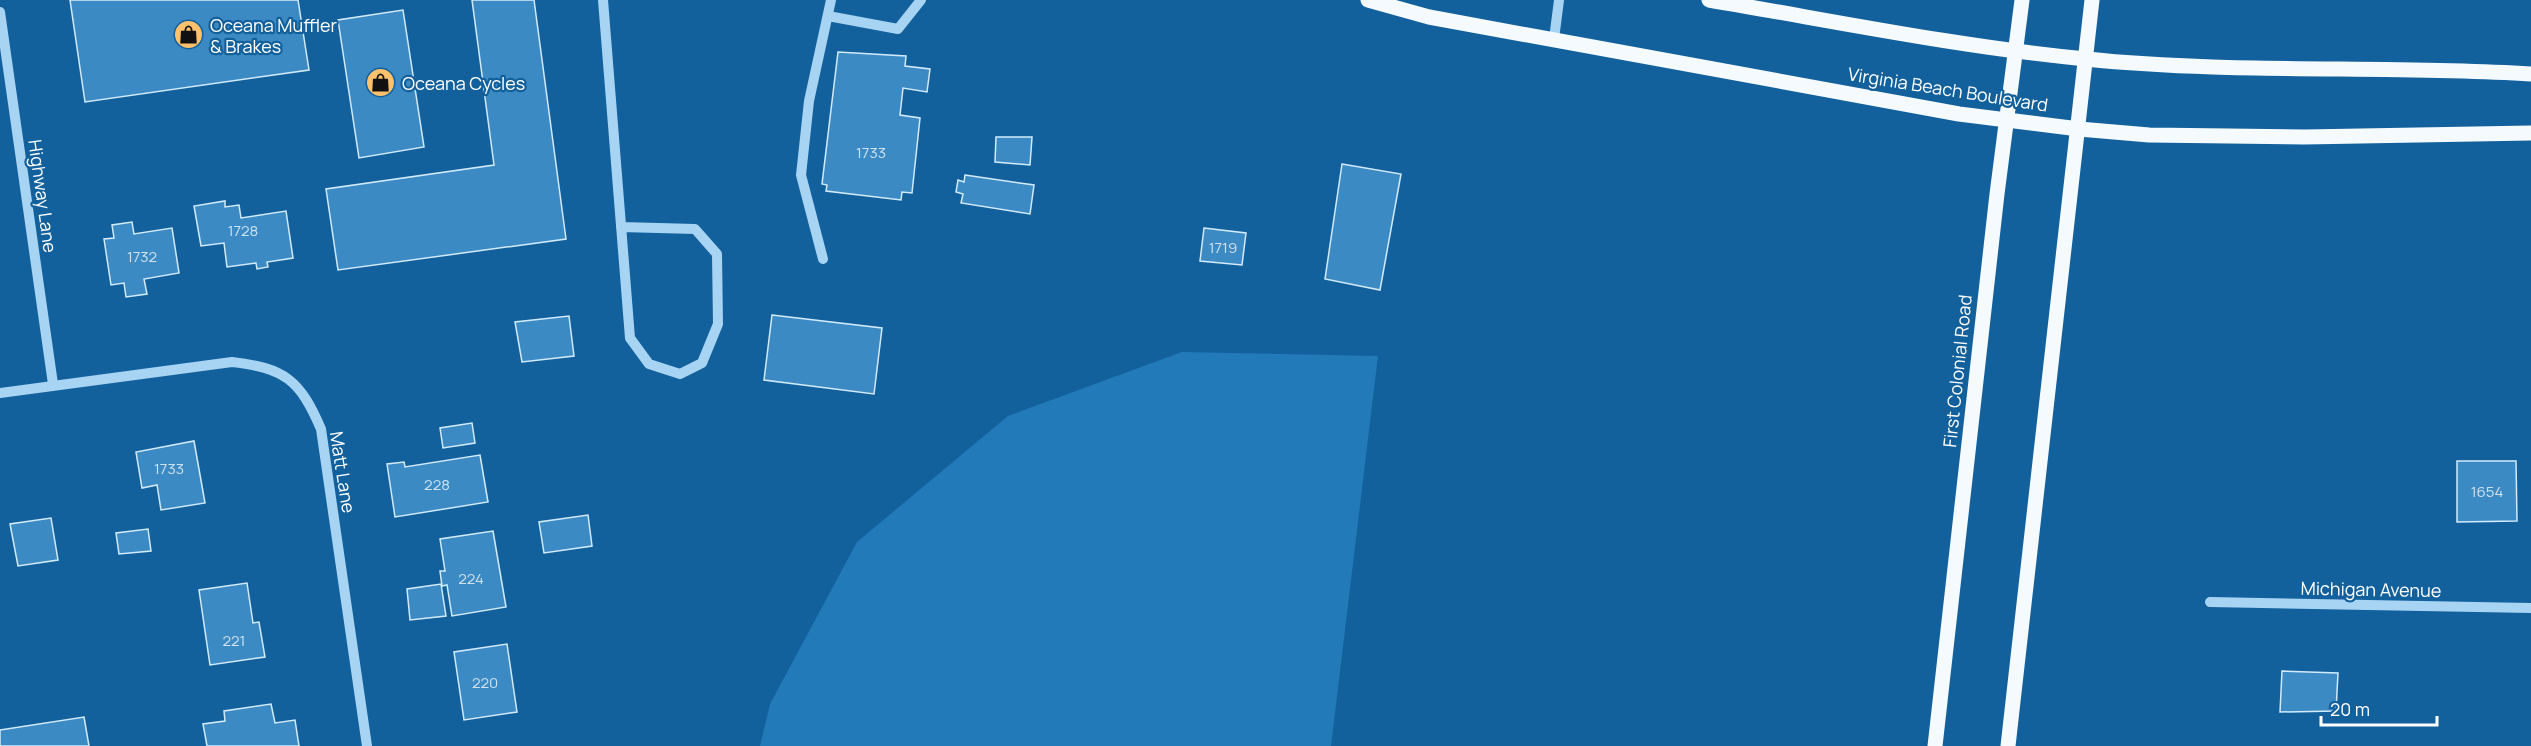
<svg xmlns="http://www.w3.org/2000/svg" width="2531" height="746" viewBox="0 0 2531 746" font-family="Manrope,sans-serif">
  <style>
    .green { fill: #227ab9 }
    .building { fill: #3c8ac3; stroke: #d1ebfd; stroke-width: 1.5 }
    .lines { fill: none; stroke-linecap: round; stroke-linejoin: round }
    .minor { stroke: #a8d4f4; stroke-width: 10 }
    .major { stroke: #f5faff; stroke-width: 15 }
    .labels { text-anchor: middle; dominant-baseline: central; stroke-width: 4.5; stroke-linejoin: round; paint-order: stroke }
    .number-label { font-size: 15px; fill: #cee2f0 }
    .poi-label { font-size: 18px; fill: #fff; stroke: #13619c; text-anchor: start }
    .street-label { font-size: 18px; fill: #fff; stroke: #13619c }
  </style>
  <rect width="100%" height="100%" fill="#13619c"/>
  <!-- green -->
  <polygon class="green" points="1182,352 1378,356 1331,746 760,746 770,704 857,542 1008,416"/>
  <!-- building -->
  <g class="building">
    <polygon points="70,0 298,0 309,70 85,102"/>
    <polygon points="472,0 534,0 566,239 338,270 326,189 494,165"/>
    <polygon points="403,10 424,147 359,158 338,20"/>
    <polygon points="838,52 906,56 905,66 930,69 927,92 903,88 900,115 920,118 912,193 902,192 901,200 826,191 827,185 822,184"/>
    <polygon points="996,137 1032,137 1030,165 995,162"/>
    <polygon points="1342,164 1401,174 1380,290 1325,279"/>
    <polygon points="965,175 1034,185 1030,214 961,203 963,194 956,192 958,180 964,182"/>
    <polygon points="225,201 225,207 239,205 241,218 286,211 293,258 267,262 268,267 257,269 256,263 227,267 224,243 201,246 194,206"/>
    <polygon points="132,222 134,234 172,228 179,273 144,279 147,294 126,297 124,283 111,285 104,239 114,238 112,225"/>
    <polygon points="1204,228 1246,233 1242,265 1200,261"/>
    <polygon points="772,315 882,328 874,394 764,380"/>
    <polygon points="569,316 574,356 522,362 515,322"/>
    <polygon points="472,423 475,443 443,448 440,428"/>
    <polygon points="194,441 205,503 161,510 157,485 142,488 136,452"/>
    <polygon points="480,455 488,502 395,517 387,464 404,462 405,467"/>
    <polygon points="2457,461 2516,461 2517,521 2457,522"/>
    <polygon points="588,515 592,546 544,553 539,522"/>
    <polygon points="51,518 58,560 18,566 10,524"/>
    <polygon points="148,529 151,551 119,554 116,533"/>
    <polygon points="493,531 506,607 452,616 447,585 442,586 440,571 445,571 440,539"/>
    <polygon points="247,583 253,623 259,622 265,657 210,665 199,590"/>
    <polygon points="441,584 446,616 410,620 407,589"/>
    <polygon points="507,644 517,712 464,720 454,652"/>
    <polygon points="2282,671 2338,673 2336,711 2280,712"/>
    <polygon points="271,704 275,723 295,720 299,746 207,746 203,724 225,721 224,711"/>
    <polygon points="84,717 89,746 0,746 0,730"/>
  </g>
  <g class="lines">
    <!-- minor -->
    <g class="minor">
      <polyline points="603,0 630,338 649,364 680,374 702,363 718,324 717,254 695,229 621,227"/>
      <polyline points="0,12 53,384"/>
      <polyline points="828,16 898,29 921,0"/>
      <polyline points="1554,39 1559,0"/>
      <polyline points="823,259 801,175 809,101 831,0"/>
      <path d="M 0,393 L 232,362 C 285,368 300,380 321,429 L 367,746"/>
      <polyline points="2210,602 2531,608"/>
    </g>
    <!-- major -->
    <g class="major">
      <polyline points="1368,0 1429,17 1959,114 2079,129 2149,135 2304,137 2531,133"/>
      <path d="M 1709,0 C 1834,21 1960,47 2086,59 C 2233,74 2383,65 2531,74"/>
      <polyline points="1935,746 1997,194 2022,0"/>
      <polyline points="2008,746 2092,0"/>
    </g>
  </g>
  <!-- icons -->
  <defs>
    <symbol id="shop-disc" viewBox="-11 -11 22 22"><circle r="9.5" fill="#ffc16b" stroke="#13619c"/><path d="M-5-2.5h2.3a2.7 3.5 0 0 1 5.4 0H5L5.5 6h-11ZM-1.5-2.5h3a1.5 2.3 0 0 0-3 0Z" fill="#111"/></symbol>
  </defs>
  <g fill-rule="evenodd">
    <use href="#shop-disc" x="172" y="18" width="33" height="33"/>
    <use href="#shop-disc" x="364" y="66" width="33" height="33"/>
  </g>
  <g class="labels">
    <!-- number labels -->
    <g class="number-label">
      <text x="871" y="152">1733</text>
      <text x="243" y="230">1728</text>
      <text x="1223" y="247">1719</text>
      <text x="142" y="256">1732</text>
      <text x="169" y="468">1733</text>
      <text x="437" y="484">228</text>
      <text x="2487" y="491">1654</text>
      <text x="471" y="578">224</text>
      <text x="234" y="640">221</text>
      <text x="485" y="682">220</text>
    </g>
    <!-- poi labels -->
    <g class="poi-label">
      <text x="210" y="25">Oceana Muffler<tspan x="210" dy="21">&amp; Brakes</tspan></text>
      <text x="402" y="83">Oceana Cycles</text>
    </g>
    <!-- street labels -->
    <g class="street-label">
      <text transform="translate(1948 89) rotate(9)">Virginia Beach Boulevard</text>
      <text transform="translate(43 196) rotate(82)">Highway Lane</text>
      <text transform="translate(1957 371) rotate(-84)">First Colonial Road</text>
      <text transform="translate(343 472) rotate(81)">Matt Lane</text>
      <text transform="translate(2371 589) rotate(1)">Michigan Avenue</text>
    </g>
  </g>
  <!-- scale -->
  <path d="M2321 716v9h116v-9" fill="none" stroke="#ffffff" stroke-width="3"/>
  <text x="2330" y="716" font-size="18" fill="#ffffff" stroke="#13619c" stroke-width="4.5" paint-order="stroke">20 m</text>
</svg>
